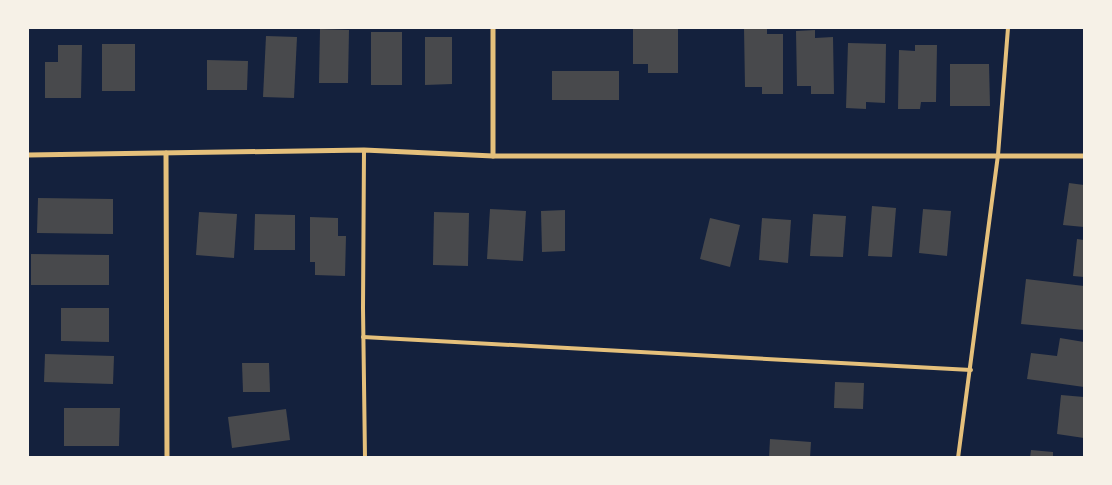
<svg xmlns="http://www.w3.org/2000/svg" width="1112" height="485" viewBox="0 0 1112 485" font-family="'Titillium Web',sans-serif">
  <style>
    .building { fill: #48494c }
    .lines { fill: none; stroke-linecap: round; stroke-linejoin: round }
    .service { stroke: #e5c07b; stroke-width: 4 }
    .minor { stroke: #e5c07b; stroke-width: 5 }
  </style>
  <rect width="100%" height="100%" fill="#14213d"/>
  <!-- building -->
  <g class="building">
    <polygon points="633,28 678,28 678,73 648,73 648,64 633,64"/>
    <polygon points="744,28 767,28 767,34 783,34 783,94 762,94 762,87 745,87"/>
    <polygon points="320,29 349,30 348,83 319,83"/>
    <polygon points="815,30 815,38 833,37 834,94 811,94 811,86 797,86 796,31"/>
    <rect x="371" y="32" width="31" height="53"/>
    <polygon points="266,36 297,37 294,98 263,97"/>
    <polygon points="425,37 452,37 452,84 425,85"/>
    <polygon points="848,43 886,44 885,103 866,102 866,109 846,108"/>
    <rect x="102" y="44" width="33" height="47"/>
    <polygon points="58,45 82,45 81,98 45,98 45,62 58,62"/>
    <polygon points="915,45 937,45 936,102 921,102 920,109 898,109 899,50 915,51"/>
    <polygon points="207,60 248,61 247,90 207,90"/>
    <polygon points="950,64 989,64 990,106 950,106"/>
    <rect x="552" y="71" width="67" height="29"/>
    <polygon points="1069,183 1084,185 1084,227 1063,225"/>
    <polygon points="38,198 113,199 113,234 37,233"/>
    <polygon points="872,206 896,208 892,257 868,256"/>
    <polygon points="490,209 526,211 523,261 487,259"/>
    <polygon points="923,209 951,211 947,256 919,253"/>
    <polygon points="565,210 565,251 542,252 541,211"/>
    <polygon points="199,212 237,214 234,258 196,255"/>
    <polygon points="434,212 469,213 468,266 433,265"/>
    <polygon points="255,214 295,215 295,250 254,250"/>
    <polygon points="813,214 846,216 843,257 810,256"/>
    <polygon points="310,217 338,218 338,236 346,236 345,276 315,275 315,262 310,262"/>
    <polygon points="710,218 740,225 730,267 700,259"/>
    <polygon points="762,218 791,220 788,263 759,260"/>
    <polygon points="1077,239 1084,240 1084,277 1073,276"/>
    <polygon points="31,254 109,255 109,285 31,285"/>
    <polygon points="1026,279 1084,286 1084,330 1021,324"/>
    <polygon points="61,308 109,308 109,342 61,341"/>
    <polygon points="1060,338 1084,342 1084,387 1027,379 1031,353 1057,356"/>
    <polygon points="45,354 114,356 113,384 44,382"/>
    <polygon points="242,363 269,363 270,392 243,392"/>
    <polygon points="835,382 864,383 863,409 834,408"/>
    <polygon points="1061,395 1084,397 1084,438 1057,434"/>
    <polygon points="64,408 120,408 119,446 64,446"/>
    <polygon points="286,409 290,440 232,448 228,417"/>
    <polygon points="770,439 811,442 810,458 769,458"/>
    <polygon points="1031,450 1053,452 1053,458 1030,458"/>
  </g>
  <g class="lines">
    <!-- service -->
    <g class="service">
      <polyline points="364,150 363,308 365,458"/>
      <polyline points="363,337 971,370"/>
      <polyline points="958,458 998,155 1008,28"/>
    </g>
    <!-- minor -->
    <g class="minor">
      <polyline points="166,153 167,458"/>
      <polyline points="28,155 364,150 493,156 1084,156"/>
      <polyline points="493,156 493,28"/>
    </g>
  </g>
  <!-- border -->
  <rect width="1112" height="485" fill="none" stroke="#f6f1e7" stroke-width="58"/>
</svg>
